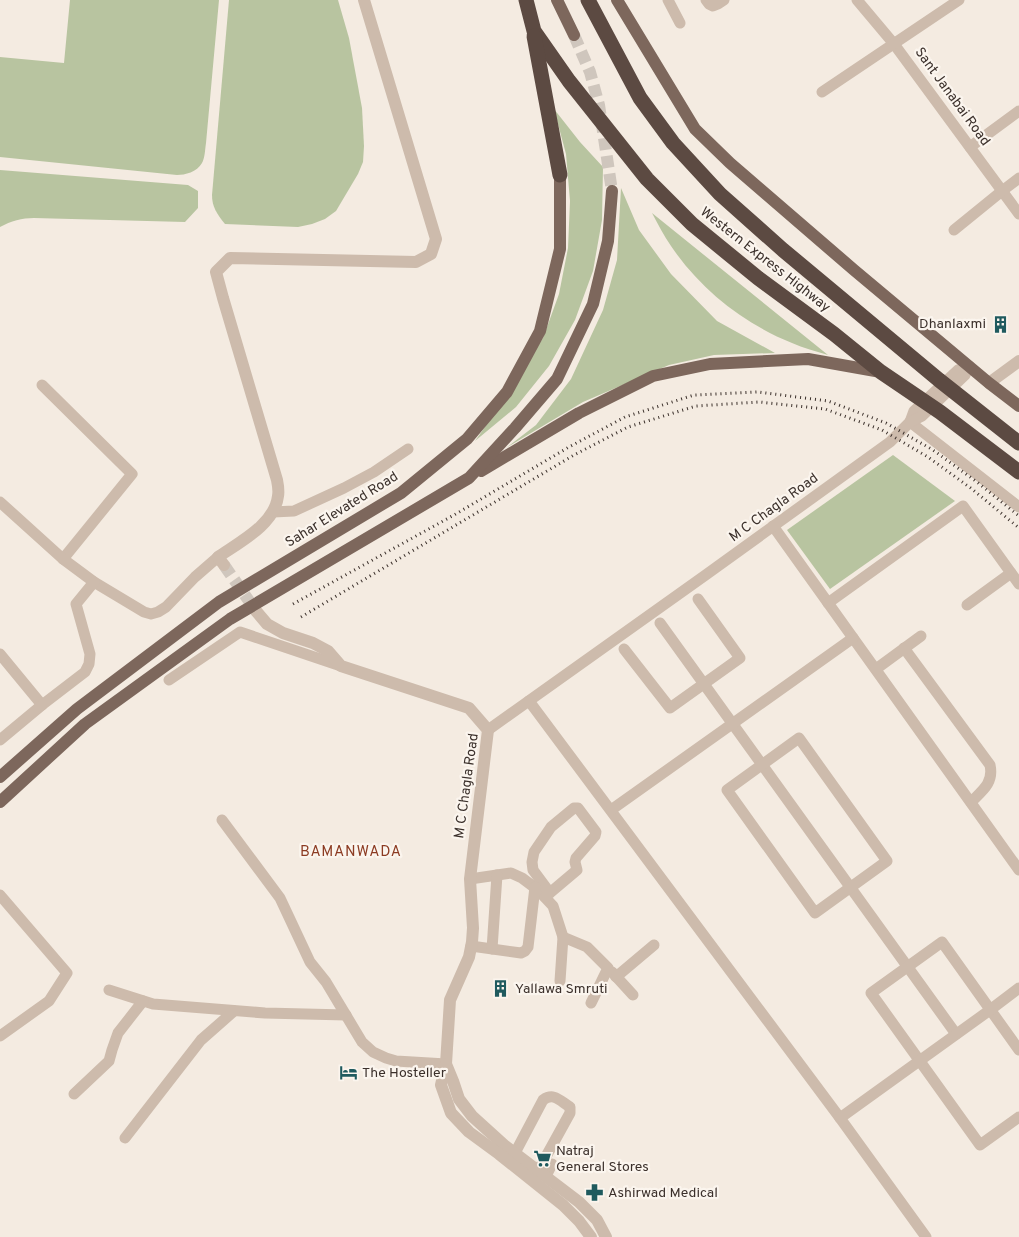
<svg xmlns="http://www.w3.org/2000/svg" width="1019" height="1237" viewBox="0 0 1019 1237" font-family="Overpass,sans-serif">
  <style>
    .green { fill: #b8c4a0 }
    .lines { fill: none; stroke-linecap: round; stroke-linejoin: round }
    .tertiary-tunnel { stroke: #cfc6bd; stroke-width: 12; stroke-dasharray: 12 6; stroke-linecap: butt }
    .primary-tunnel { stroke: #cfc6bd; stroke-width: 12; stroke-dasharray: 12 6; stroke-linecap: butt }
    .minor { stroke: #cdbbac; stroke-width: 11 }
    .tertiary { stroke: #cdbbac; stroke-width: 12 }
    .primary { stroke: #7d675c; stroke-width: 12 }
    .motorway { stroke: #5c4a42; stroke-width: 15 }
    .rail { stroke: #3b302b; stroke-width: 3; stroke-dasharray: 1 4; stroke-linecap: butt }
    .labels { text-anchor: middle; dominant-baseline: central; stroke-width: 4.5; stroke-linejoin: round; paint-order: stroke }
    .street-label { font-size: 14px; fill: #3b302b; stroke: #fbf5ee }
    .poi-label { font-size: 14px; fill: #3b302b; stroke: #fbf5ee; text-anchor: start }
    .neighbourhood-label { font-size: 15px; letter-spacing: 1px; fill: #8c3b22; stroke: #fbf5ee }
  </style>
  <rect width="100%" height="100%" fill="#f4ebe1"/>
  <!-- green -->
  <g class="green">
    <path d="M 70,0 L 219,0 L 206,143 C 205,149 205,158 202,163 C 197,172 185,175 177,175 L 0,157 L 0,57 L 64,63 Z"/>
    <path d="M 229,0 L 338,0 L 349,38 L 362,108 L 364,146 L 363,162 L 358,174 L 336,211 L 325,219 L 312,224 L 298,227 L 225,224 C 217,214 212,207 212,195 Z"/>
    <polygon points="554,109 580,142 603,167 602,220 593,271 575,320 549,366 516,407 475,441 492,417 543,338 559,294 568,248 570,201 566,154"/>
    <path d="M 0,170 L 188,185 L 198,191 L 198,208 L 185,222 L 34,218 C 22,218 11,221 0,227 Z"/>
    <polygon points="621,188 639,230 671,274 717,321 775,353 714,355 669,365 583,402 506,448 536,425 571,379 603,310 617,260"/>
    <path d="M 652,213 L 828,355 C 816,351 803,348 792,343 C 744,324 700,289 671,246 C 664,236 658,224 652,213 Z"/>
    <polygon points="893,455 955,501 830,589 787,530"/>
  </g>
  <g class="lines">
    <!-- tertiary-tunnel -->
    <polyline class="tertiary-tunnel" points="224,565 256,611"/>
    <!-- primary-tunnel -->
    <polyline class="primary-tunnel" points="574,35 590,72 599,105 612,191"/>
    <!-- minor -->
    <g class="minor">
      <polyline points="668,0 680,23"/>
      <polyline points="706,0 709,4 713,6 718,4 724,0"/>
      <polyline points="857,0 894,44 1019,214"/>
      <polyline points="822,92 959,0"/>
      <polyline points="970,147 1019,111"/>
      <polyline points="954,230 1002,191 1019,178"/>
      <polyline points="42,385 132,474 63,559"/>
      <polyline points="910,422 1019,507"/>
      <polyline points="910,422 914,411 958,370 969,366"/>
      <polyline points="0,502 63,559 94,582 144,612 151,614 158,612 166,607 195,577 218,557"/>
      <polyline points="273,512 294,511 344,488 374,472 408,449"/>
      <polyline points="773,526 1019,870"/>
      <polyline points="828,603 963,506 1019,584"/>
      <polyline points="967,605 1011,573"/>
      <polyline points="660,623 956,1034"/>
      <path d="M 904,648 L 990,765 C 994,783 982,791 971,802"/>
      <polyline points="624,649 670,708 740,658 698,599"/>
      <polyline points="0,654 42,705"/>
      <polyline points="876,669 921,636"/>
      <polyline points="169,680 240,632 341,666"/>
      <polyline points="529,701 840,1118 926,1237"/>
      <polyline points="488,730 707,574 890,442 910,422 922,416 965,375 969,366"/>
      <polygon points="799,738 887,861 815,913 727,790"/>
      <polyline points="0,740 42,705 85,672 89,664 90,654 76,604 94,582"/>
      <polyline points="611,810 853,638"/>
      <polyline points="222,820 280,898 310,962 326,982 362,1042 373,1052 386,1058 396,1061 446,1064"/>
      <polyline points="470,879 511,873 522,878 538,890 553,906 563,937"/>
      <polyline points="0,895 67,973 49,1001 0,1036"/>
      <polyline points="545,897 577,870 575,862 576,858 595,836 596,832 578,808 574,808 551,827 534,852 532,862 533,870 550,893"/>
      <polyline points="471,946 521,953 525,951 528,947 535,887"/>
      <polyline points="492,949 497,875"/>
      <polyline points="612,972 633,995"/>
      <polyline points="616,977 654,945"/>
      <polyline points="560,981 563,937 587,947 608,968 591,1003"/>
      <polyline points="109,990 153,1004 265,1013 346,1015"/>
      <polyline points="1019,1050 942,942 871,993 980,1145 1019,1117"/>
      <polyline points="74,1094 109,1061 112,1050 118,1033 143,1001"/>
      <polyline points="840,1118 990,1010 1019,988"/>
      <polyline points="125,1138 201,1040 234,1011"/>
      <path d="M 515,1153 L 543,1100 C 554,1092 560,1101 570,1107 L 570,1113 L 538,1171"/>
      <polyline points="546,1176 552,1164"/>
    </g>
    <!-- tertiary -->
    <g class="tertiary">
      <polyline points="989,383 1019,361"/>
      <path d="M 224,565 L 218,557 C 240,542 275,524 278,496 C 279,491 278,485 277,480 L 223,298 L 216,272 L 230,258 L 416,262 L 431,254 L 436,239 L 364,0"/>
      <polyline points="256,611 267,624 283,633 313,643 328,651 341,666 469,708 488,730 470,879 473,928 472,942 469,957 450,1000 446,1064 453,1081 459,1099 472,1116 504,1145 579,1202 597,1220 606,1237"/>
      <polyline points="446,1064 441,1085 451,1113 469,1132 499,1154 563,1205 579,1221 591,1237"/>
    </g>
    <!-- primary -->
    <g class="primary">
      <polyline points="557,0 574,35"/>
      <polyline points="617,0 695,129 730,163 854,270 989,383 1019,406"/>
      <polyline points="481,471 579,413 653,376 710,364 808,359 881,372"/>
      <polyline points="0,777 77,709 219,602 401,493 467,439 507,392 540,331 560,249 560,175"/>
      <polyline points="0,802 85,724 230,619 469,478 515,428 557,379 593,304 608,241 612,191"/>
    </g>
    <!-- motorway -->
    <g class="motorway">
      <polyline points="526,0 534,31 569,81 647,179 692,224 758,278 834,334 881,372 940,412 1019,472"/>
      <polyline points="588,0 640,98 673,143 720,194 783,250 939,380 1019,443"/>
      <polyline points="534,36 560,175"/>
    </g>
    <!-- rail -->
    <g class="rail">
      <polyline points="293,604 454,515 569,447 625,417 694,395 758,392 828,401 886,423 933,450 977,482 1019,516"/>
      <polyline points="301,617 574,455 628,427 696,406 759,402 825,409 882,430 928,457 972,489 1019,528"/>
    </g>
  </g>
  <!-- icons -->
  <defs>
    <symbol id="building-bare" viewBox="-9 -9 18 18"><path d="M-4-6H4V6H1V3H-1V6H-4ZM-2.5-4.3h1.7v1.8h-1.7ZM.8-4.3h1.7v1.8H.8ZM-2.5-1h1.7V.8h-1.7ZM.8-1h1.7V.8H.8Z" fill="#1f5a5e" stroke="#fbf5ee" stroke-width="2.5" paint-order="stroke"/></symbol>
    <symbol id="hotel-bare" viewBox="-9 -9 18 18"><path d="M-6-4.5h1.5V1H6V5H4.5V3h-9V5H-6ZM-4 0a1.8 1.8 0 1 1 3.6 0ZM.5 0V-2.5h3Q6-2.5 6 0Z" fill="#1f5a5e" stroke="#fbf5ee" stroke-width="2.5" paint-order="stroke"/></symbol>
    <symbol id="supermarket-bare" viewBox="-9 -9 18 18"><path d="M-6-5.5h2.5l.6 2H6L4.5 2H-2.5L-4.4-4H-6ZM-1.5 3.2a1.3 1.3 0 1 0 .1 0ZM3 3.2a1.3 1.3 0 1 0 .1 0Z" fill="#1f5a5e" stroke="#fbf5ee" stroke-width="2.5" paint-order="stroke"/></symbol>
    <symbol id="pharmacy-bare" viewBox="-9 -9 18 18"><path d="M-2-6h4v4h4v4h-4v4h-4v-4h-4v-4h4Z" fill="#1f5a5e" stroke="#fbf5ee" stroke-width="2.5" paint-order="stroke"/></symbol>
  </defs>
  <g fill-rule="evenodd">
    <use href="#building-bare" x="988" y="312" width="25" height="25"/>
    <use href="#building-bare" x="488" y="976" width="25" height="25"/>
    <use href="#hotel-bare" x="336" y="1060" width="25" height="25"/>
    <use href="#supermarket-bare" x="530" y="1146" width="25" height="25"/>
    <use href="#pharmacy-bare" x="582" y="1180" width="25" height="25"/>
  </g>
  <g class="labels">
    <!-- street labels -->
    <g class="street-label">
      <text transform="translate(952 97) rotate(54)">Sant Janabai Road</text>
      <text transform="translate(765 260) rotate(38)">Western Express Highway</text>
      <text transform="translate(774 508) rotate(-36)">M C Chagla Road</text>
      <text transform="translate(342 510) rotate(-32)">Sahar Elevated Road</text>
      <text transform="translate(467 786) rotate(-82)">M C Chagla Road</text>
    </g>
    <!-- poi labels -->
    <g class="poi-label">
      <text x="986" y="324" text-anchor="end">Dhanlaxmi</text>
      <text x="515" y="989">Yallawa Smruti</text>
      <text x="362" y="1073">The Hosteller</text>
      <text x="556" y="1151">Natraj<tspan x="556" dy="16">General Stores</tspan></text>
      <text x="608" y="1193">Ashirwad Medical</text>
    </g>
    <!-- neighbourhood labels -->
    <g class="neighbourhood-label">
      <text x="351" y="852">BAMANWADA</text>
    </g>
  </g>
</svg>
